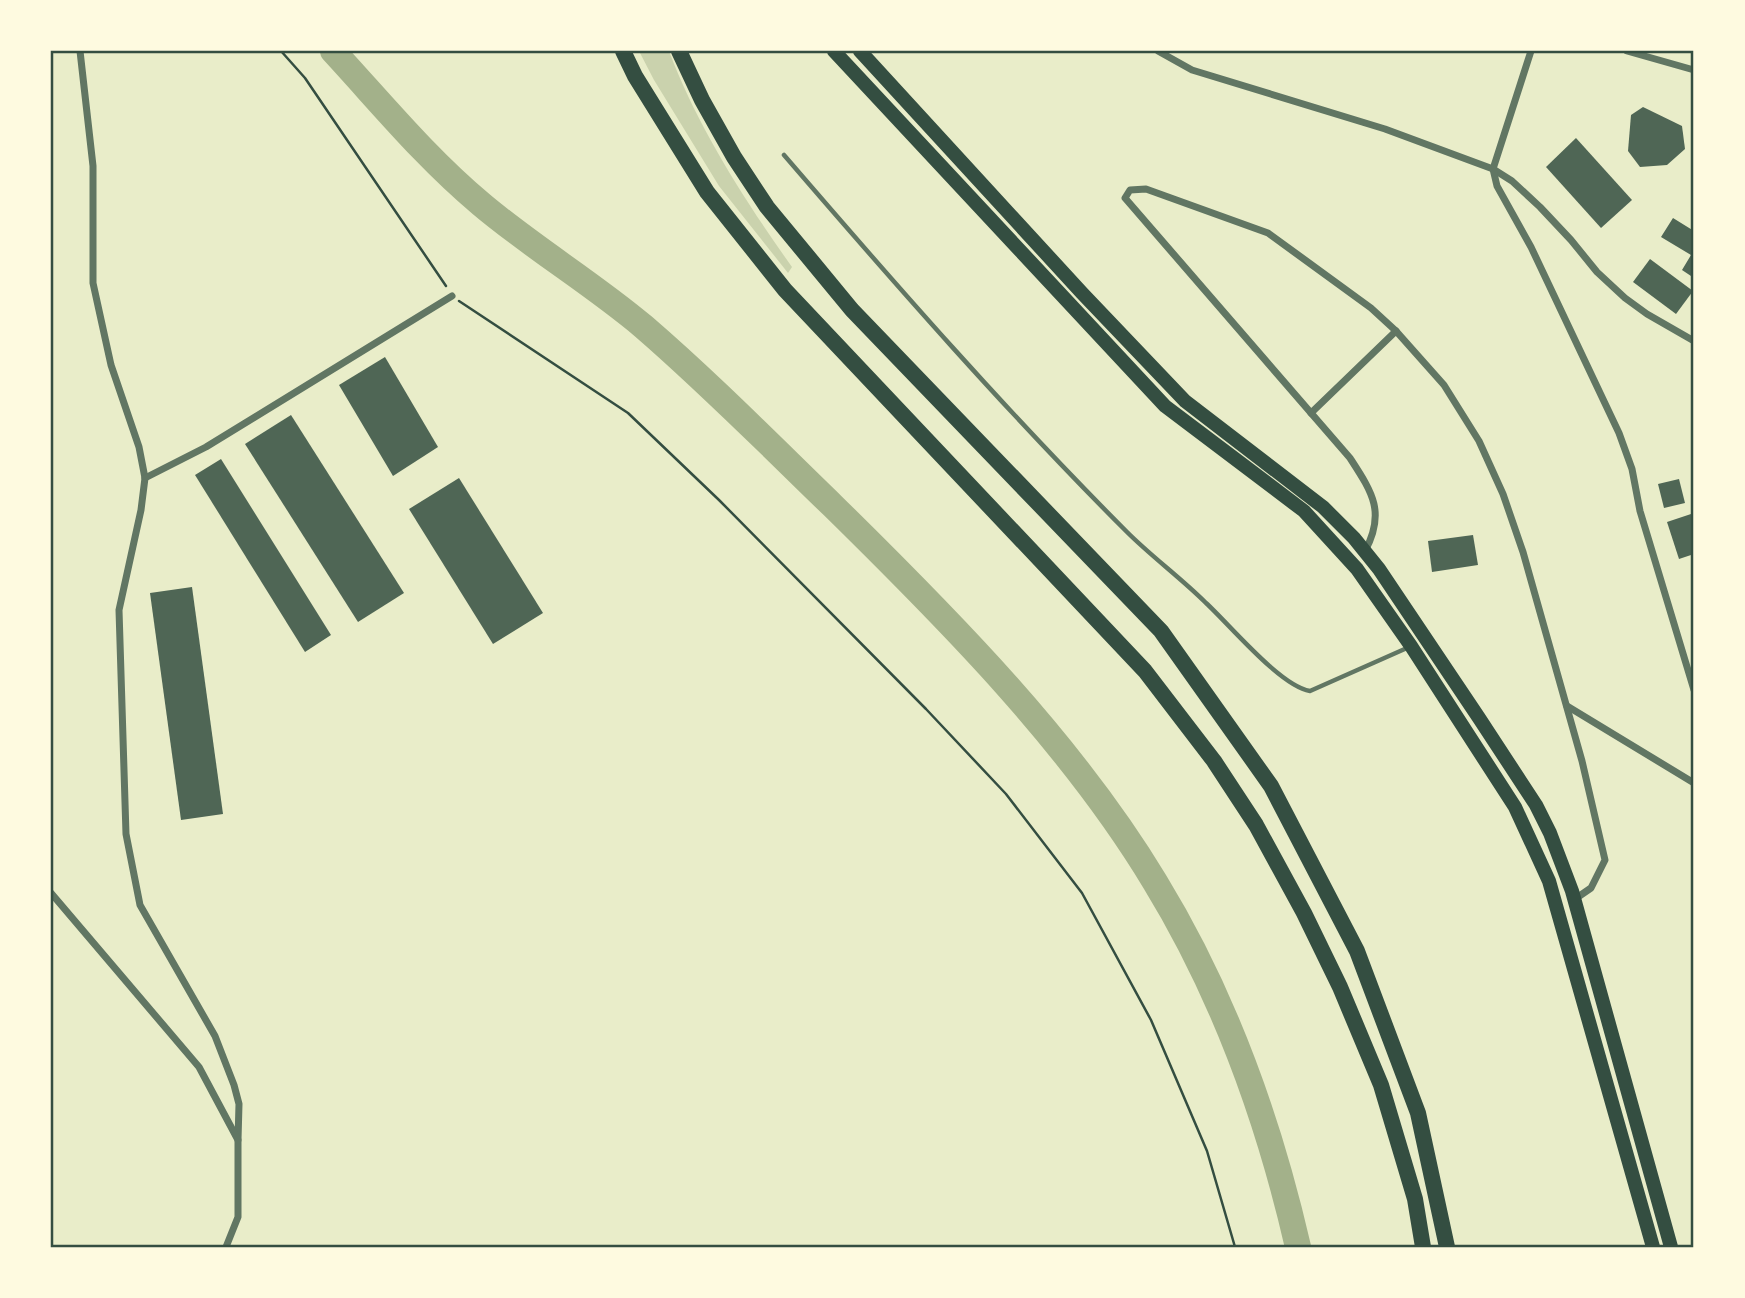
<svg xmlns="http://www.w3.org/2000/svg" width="1745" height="1298" viewBox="0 0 1745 1298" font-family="'Noto Sans',sans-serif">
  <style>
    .green { fill: #cad2ad }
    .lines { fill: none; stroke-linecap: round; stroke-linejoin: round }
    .river { stroke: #a3b18a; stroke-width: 26 }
    .building { fill: #4f6655 }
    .path { stroke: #344e41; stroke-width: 2.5 }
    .service { stroke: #617663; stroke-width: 4.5 }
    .minor { stroke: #617663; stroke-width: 7 }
    .primary { stroke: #344e41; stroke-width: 14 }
    .trunk { stroke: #344e41; stroke-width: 16 }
    .neatline { fill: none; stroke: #344e41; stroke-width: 2.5 }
  </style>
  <rect width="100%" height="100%" fill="#e9edc9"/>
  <!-- green -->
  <path class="green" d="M 639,51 L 669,51 C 697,126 745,201 792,267 L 788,273 L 719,186 L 654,80 Z"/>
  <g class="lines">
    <!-- river -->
    <path class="river" d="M 333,51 C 381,103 426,158 481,204 C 533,248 592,283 644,327 C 710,384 771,446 833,506 C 948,619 1072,744 1155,882 C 1223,993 1269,1121 1298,1247"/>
  </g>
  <!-- building -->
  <g class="building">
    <polygon points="1643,107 1682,126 1685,149 1667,165 1640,167 1628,151 1631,115"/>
    <polygon points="1576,138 1632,200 1601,228 1546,167"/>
    <polygon points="1673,218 1694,231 1694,278 1682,270 1691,255 1661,237"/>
    <polygon points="1650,259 1693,291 1676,314 1633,282"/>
    <polygon points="385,357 438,447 393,476 339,385"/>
    <polygon points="291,415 404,593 358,622 245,444"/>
    <polygon points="221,459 331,635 305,652 195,475"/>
    <polygon points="459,478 543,613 493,644 409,509"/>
    <polygon points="1679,479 1685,503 1664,508 1658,484"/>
    <polygon points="1691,514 1694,525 1694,554 1679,559 1667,522"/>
    <polygon points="1473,535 1478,565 1432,572 1428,541"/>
    <polygon points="192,587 223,814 181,820 150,593"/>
  </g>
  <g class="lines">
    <!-- path -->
    <g class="path">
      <polyline points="281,51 305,78 446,286"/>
      <polyline points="459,301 628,413 719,500 926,709 1006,794 1082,893 1151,1020 1207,1151 1235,1247"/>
    </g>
    <!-- service -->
    <path class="service" d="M 784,155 C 895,284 1007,412 1127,532 C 1152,557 1181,578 1206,603 C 1230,625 1280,686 1310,691 L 1407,648"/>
    <!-- minor -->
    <g class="minor">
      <polyline points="80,51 93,166 93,283 111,365 139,447 145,478 141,510 119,610 126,834 140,905 215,1036 234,1085 239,1104 238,1140"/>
      <polyline points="1158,51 1192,70 1385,129 1493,169 1512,181 1540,207 1571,240 1597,272 1625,298 1647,314 1694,341"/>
      <polyline points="1531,51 1493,169 1497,186 1531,247 1619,433 1632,469 1640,511 1694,690"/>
      <polyline points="1627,51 1694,70"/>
      <polyline points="1311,413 1396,331"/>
      <polyline points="145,478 206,447 452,296"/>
      <path d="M 1365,551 C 1386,512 1372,492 1350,458 L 1125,198 L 1130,190 L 1146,189 L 1268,233 L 1371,308 L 1396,331 L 1444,385 L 1479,441 L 1503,494 L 1523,552 L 1582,761 L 1605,860 L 1591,888 L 1575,899"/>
      <polyline points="1567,706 1694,783"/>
      <polyline points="51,893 199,1067 238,1140 238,1217 226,1247"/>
    </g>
    <!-- primary -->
    <g class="primary">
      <polyline points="834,51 1165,406 1304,511 1357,569 1411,646 1515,807 1549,881 1653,1247"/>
      <polyline points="860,51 1082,293 1185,401 1323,507 1354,538 1379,569 1479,718 1536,805 1550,833 1572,891 1671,1247"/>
    </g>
    <!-- trunk -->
    <g class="trunk">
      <polyline points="623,51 635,76 707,192 785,290 1145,671 1214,761 1256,825 1304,913 1340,987 1381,1085 1415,1199 1423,1247"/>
      <polyline points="679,51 702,100 734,157 767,207 852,310 1161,631 1271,786 1357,951 1418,1113 1447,1247"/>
    </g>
  </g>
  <!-- border -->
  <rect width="1745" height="1298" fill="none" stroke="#fefae0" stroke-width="105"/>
  <rect x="52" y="52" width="1640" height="1194" class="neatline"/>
</svg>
